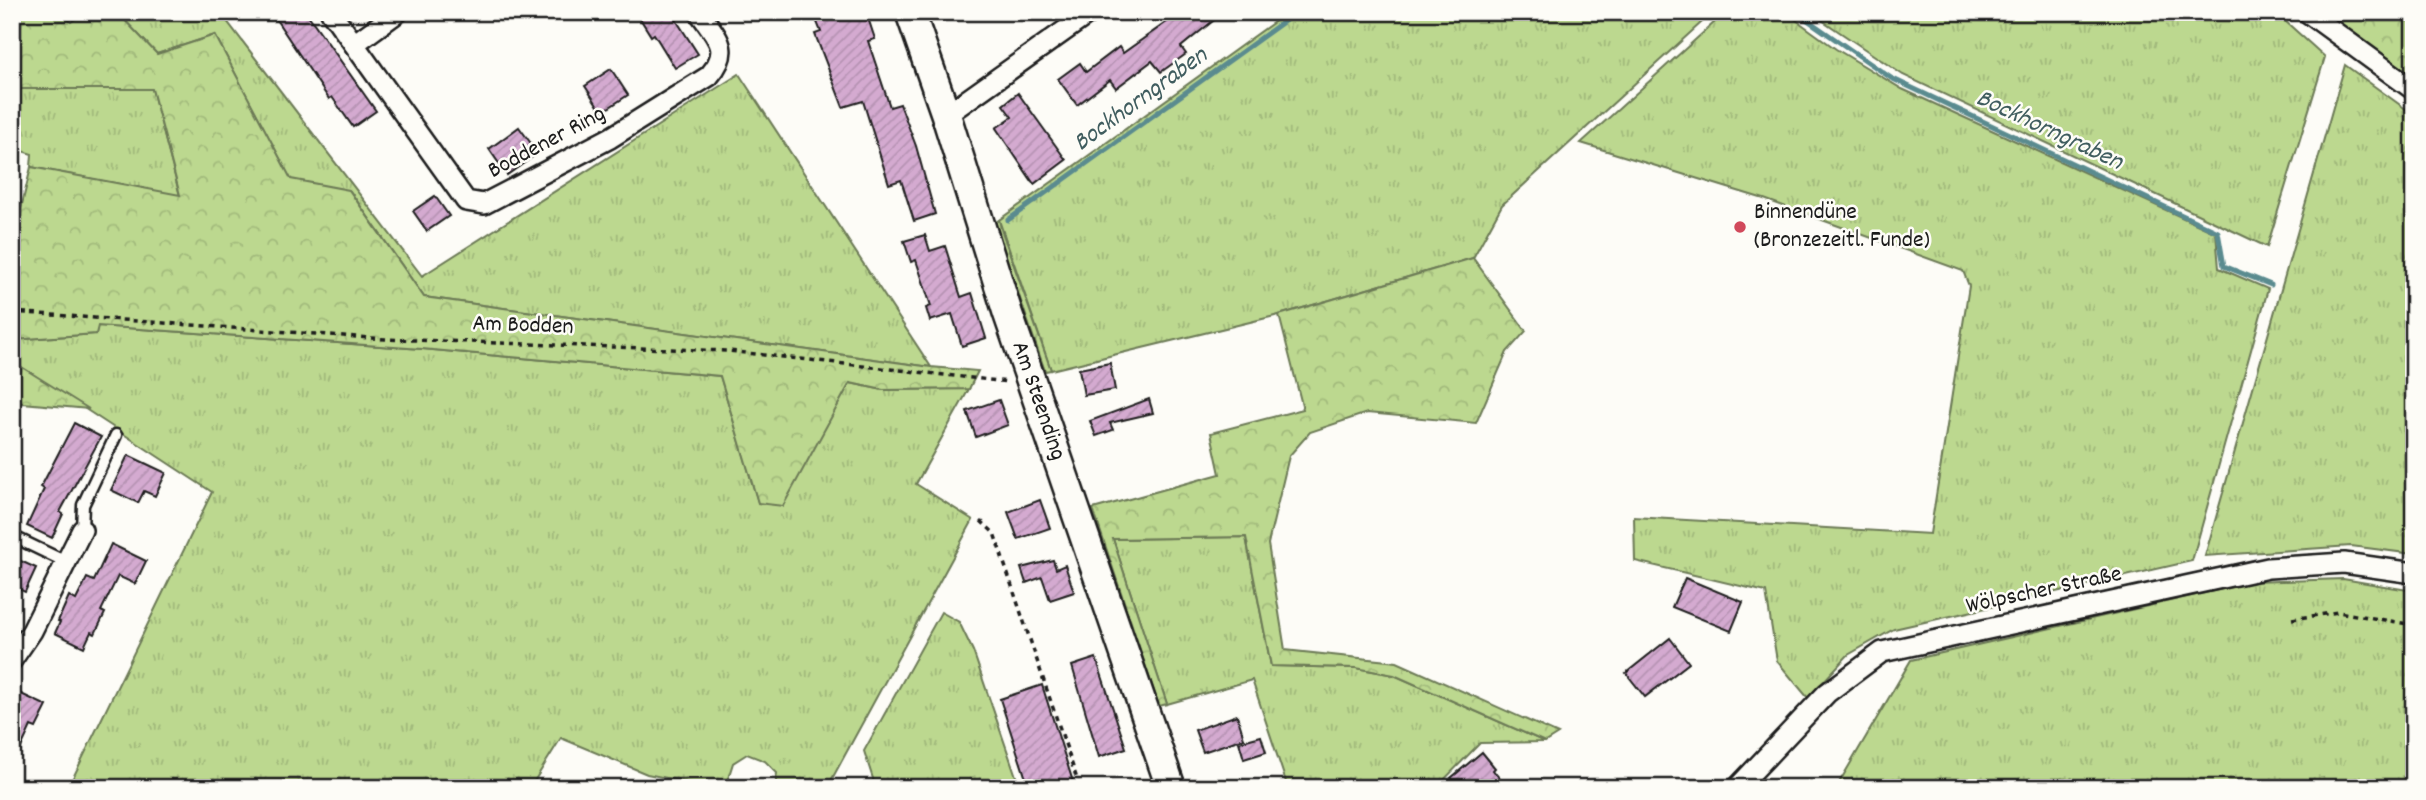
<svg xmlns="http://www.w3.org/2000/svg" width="2426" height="800" viewBox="0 0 2426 800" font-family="Dekko,sans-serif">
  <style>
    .grass { fill: url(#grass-tufts); stroke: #6c7a56; stroke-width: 2 }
    .forest { fill: url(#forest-crowns); stroke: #6c7a56; stroke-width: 2 }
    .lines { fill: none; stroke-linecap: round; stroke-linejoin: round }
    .stream { stroke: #5a8b8f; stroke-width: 5 }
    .building { fill: url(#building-hatch); stroke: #1c1c1c; stroke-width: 2 }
    .lane-casing { stroke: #1c1c1c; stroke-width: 15 }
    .street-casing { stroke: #1c1c1c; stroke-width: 24 }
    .secondary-casing { stroke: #1c1c1c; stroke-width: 33 }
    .path { stroke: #1c1c1c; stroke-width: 3.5; stroke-dasharray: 5 5; stroke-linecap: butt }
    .lane { stroke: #fdfcf7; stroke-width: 10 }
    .street { stroke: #fdfcf7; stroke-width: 19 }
    .secondary { stroke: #fdfcf7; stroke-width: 28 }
    .poi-dot { fill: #d1495b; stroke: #fdfcf7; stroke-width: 2.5 }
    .labels { text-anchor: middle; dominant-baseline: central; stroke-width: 5; stroke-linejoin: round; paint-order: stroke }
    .street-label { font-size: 24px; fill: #1c1c1c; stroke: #fdfcf7 }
    .poi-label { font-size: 24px; fill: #1c1c1c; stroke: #fdfcf7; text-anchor: start }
    .water-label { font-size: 26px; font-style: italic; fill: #405d5f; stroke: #fdfcf7 }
  </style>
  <defs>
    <pattern id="grass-tufts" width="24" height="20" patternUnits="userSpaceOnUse" patternTransform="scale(1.75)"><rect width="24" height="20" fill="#bcd88f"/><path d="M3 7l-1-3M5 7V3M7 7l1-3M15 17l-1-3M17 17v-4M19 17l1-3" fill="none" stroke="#a1b97b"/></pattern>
    <pattern id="forest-crowns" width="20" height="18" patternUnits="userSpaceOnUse" patternTransform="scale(1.75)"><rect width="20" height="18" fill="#bcd88f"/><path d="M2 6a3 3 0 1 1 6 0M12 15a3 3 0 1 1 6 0" fill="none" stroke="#a1b97b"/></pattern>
    <pattern id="building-hatch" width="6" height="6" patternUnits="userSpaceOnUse" patternTransform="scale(1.75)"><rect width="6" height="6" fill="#d4aad0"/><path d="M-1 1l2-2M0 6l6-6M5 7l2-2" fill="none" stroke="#b592b2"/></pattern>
  </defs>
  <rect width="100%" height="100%" fill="#fdfcf7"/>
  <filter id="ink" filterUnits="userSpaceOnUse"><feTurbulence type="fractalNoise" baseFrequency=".0143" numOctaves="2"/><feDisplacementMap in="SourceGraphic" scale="14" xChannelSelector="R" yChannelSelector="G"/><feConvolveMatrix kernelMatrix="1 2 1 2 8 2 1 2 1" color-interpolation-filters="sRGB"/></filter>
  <g filter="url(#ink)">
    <!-- grass -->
    <g class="grass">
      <polygon points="117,12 220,12 422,276 739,74 931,367 424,297 350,191 291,180 215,35 157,54"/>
      <polygon points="1288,12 1713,12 1502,205 1473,258 1279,315 1051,370 999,220"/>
      <polygon points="1726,12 1785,12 1836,49 1902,89 2216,233 2219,268 2268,289 2192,561 1894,629 1848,655 1808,698 1777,661 1766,592 1635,561 1634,517 1930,534 1969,286 1963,271 1764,199 1581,143"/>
      <polygon points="1810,12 2275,12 2325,57 2267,247 1903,75"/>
      <polygon points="2345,65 2414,115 2414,554 2351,546 2205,556"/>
      <polygon points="12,89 152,89 180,196 31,167 32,154 12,148"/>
      <polygon points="97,326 422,349 720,376 758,502 850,383 883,390 969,389 916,484 973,520 827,788 775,788 777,773 765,761 747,754 733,763 725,788 716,788 647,774 561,738 530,788 68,788 212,492 12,361 12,340 96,334"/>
      <polygon points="1246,537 1271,666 1356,668 1394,675 1545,742 1480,743 1436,788 1288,788 1252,680 1167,704 1113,539"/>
      <polygon points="2343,579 2414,591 2414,788 1836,788 1911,660 2253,582"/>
      <polygon points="941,612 959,622 973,651 1020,788 876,788 864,751"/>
    </g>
    <!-- forest -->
    <g class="forest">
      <polygon points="15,12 61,12 71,22 85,12 117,12 157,54 215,35 291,179 349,190 424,297 931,367 978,371 969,389 883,390 850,383 783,506 758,503 720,376 422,349 98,326 96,334 12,340 12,246 31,167 180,195 152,89 12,89 12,14"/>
      <polygon points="2338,12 2414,12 2414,76 2340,25"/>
      <polygon points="999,220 1001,229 1051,370 1045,371 994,223"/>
      <polygon points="1473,258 1526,331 1507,352 1476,423 1367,413 1310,432 1289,456 1268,544 1285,650 1397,662 1558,734 1545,742 1394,675 1356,668 1271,666 1246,537 1113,539 1167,704 1159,706 1093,509 1220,474 1211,433 1303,409 1279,315"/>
      <polygon points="12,361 89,409 12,402"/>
    </g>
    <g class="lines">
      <!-- stream -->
      <g class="stream">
        <polyline points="1796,12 1891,78 2218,232 2224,266 2271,285"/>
        <polyline points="1008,220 1297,12"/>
      </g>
    </g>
    <!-- building -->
    <g class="building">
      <polygon points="271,12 306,12 376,111 353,127 332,97 329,99"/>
      <polygon points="636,12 671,12 698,54 675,68 654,34 651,36"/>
      <polygon points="813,12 866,12 875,39 868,41 890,107 900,104 916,146 935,214 914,221 901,180 889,184 863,101 843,107 815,34 821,32"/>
      <polygon points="1181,12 1224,12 1181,47 1186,54 1161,72 1152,61 1116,88 1110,80 1077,105 1058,79 1080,63 1086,72 1119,47 1123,53"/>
      <polygon points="611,69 628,95 602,112 585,86"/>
      <polygon points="1018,93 1066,160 1034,184 996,128 1012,117 1003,105"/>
      <polygon points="519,127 538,153 507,175 489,149"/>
      <polygon points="435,196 449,216 427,231 413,211"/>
      <polygon points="925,235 930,251 945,246 961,297 972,293 986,338 962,346 952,314 930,321 926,308 931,306 916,260 911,262 904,241"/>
      <polygon points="1110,363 1115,390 1084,395 1079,369"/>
      <polygon points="1149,399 1153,413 1110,423 1113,430 1096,436 1090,421"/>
      <polygon points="999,400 1008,425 976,437 967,411"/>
      <polygon points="74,423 101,437 60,512 63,514 52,538 27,526 44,489 41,487"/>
      <polygon points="128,455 166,473 155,496 144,491 138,503 111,490"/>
      <polygon points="1040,500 1050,528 1018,539 1008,512"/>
      <polygon points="111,544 146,561 135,584 118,576 101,611 105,613 95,634 91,632 84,647 55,633 60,622 58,621 69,596 76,600 87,578 94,581"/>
      <polygon points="12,557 36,568 25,592 12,586"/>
      <polygon points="1053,560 1056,569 1065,565 1074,592 1050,600 1042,577 1026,583 1021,568"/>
      <polygon points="1685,578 1743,602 1731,631 1672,607"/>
      <polygon points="1670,638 1689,663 1645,697 1626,673"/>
      <polygon points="1096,658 1126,748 1099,757 1072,666"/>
      <polygon points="1042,685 1075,788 1029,788 1000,699"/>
      <polygon points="19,693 47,706 36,728 31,726 12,767 12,707"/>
      <polygon points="1237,715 1244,738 1203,752 1195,730"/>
      <polygon points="1261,736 1266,752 1244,759 1239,742"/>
      <polygon points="1482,752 1495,768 1493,770 1507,788 1459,788 1451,778"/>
    </g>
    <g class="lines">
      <defs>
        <g id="lane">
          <polyline points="82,530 83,505 116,435"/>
          <polyline points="12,536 66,562"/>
        </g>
        <g id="street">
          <path d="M 331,12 L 466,201 L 484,204 L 610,138 L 709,76 C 733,49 716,37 699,12"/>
          <polyline points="2307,12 2414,90"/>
          <polyline points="354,44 398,12"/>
          <polyline points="946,115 1091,12"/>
          <polyline points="12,660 32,631 82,530"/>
          <polyline points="1737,788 1827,693 1882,652 2268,568 2344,563 2414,573"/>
        </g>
        <polyline id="secondary" points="910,12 946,115 1008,314 1171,788"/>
      </defs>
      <!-- lane casing -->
      <use href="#lane" class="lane-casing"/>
      <!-- street casing -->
      <use href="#street" class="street-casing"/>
      <!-- secondary casing -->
      <use href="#secondary" class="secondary-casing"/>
      <!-- path -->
      <g class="path">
        <polyline points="12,312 385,339 728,351 1008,382"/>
        <polyline points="981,521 994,533 1080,788"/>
        <polyline points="2292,619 2338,612 2414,625"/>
      </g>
      <!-- lane -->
      <use href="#lane" class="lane"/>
      <!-- street -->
      <use href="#street" class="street"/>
      <!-- secondary -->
      <use href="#secondary" class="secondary"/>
    </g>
  </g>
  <!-- markers -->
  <circle class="poi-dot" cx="1740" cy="227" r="7"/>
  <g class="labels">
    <!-- street labels -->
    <g class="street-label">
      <text transform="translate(547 143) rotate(-28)">Boddener Ring</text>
      <text transform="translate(523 326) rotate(2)">Am Bodden</text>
      <text transform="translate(1038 401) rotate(71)">Am Steending</text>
      <text transform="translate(2044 591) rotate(-12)">Wölpscher Straße</text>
    </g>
    <!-- poi labels -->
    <g class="poi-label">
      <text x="1754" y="213">Binnendüne<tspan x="1754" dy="28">(Bronzezeitl. Funde)</tspan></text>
    </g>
    <!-- water labels -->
    <g class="water-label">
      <text transform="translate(1141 100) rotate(-36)">Bockhorngraben</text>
      <text transform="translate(2049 131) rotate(25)">Bockhorngraben</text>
    </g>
  </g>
  <!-- margin -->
  <rect width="2426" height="800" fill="none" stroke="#fdfcf7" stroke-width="42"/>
  <rect x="21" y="21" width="2384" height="758" fill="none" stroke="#1c1c1c" stroke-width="2.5" filter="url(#ink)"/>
</svg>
